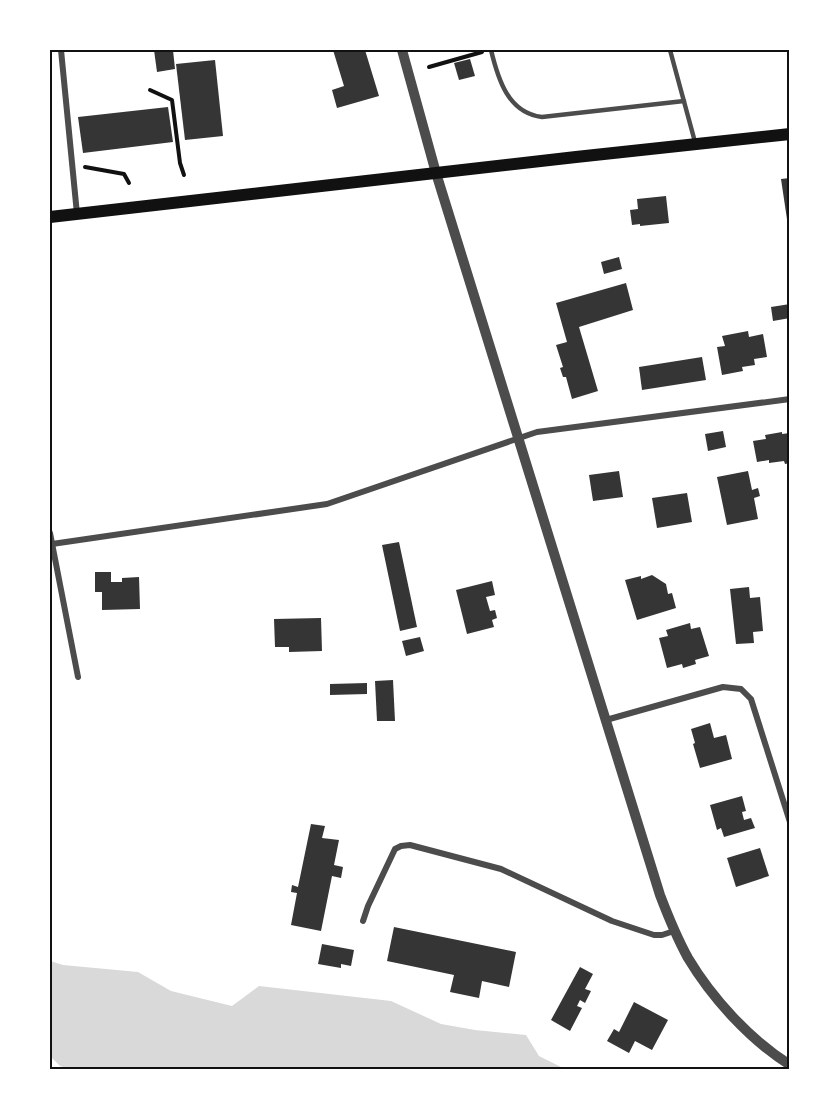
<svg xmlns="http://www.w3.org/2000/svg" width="839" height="1119" viewBox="0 0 839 1119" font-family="'Noto Sans',sans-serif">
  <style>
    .water { fill: #d9d9d9 }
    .building { fill: #353535 }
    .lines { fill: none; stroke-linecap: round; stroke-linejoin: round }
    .path { stroke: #111; stroke-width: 4 }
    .service { stroke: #4c4c4c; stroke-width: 4.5 }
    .minor { stroke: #4c4c4c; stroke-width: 6 }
    .tertiary { stroke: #4c4c4c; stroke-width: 10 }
    .secondary { stroke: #111; stroke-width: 12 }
    .neatline { fill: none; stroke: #111; stroke-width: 2 }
  </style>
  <rect width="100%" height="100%" fill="#fff"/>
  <!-- water -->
  <polygon class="water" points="50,961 63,965 138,972 171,991 232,1006 259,986 391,1001 441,1024 475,1030 526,1035 539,1056 565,1069 69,1069 60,1066 50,1056"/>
  <!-- building -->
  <g class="building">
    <polygon points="154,50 173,50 175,69 157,72"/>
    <polygon points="333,50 365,50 379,96 337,108 332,90 344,86"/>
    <polygon points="470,59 475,76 459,80 454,63"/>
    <polygon points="215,60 223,136 185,140 176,64"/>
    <polygon points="168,107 173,142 83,153 78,117"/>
    <polygon points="790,178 790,226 788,226 781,179"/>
    <polygon points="666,196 669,223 640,226 640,224 632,225 630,210 638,209 637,199"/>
    <polygon points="619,257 622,269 604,274 601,262"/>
    <polygon points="626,283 633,310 579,327 598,391 572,399 566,377 563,377 560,368 563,367 556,345 567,342 556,303"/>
    <polygon points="790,304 790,318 773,321 771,307"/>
    <polygon points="748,331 749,337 763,334 767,357 754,359 755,365 742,367 743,371 722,375 717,347 725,346 722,336"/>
    <polygon points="702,357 706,380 642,390 639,367"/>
    <polygon points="723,431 726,447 708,451 705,434"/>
    <polygon points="782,432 782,434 790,433 790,463 785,464 784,461 769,463 769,460 757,462 753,441 766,439 765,435"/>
    <polygon points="619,471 623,497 593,501 589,475"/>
    <polygon points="748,471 752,490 758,488 760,496 754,498 758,519 727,525 717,477"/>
    <polygon points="687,493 692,522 657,528 652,498"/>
    <polygon points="399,542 417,627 400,631 382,545"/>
    <polygon points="95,572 111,572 111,582 122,582 122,578 139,577 140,609 102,610 102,592 95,592"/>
    <polygon points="652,575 666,584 668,594 672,593 676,608 637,620 625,580 641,576 641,579"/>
    <polygon points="492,581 495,595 486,597 490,611 495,610 497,618 492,620 494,627 467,634 456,590"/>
    <polygon points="749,587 750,598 760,597 763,631 753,632 754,643 736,644 730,589"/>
    <polygon points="321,618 322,651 289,652 289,647 275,647 274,619"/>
    <polygon points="690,623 691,629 700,627 709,656 695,660 696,664 683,668 682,664 667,668 659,638 668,636 666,630"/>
    <polygon points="420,637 424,651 406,656 402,641"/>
    <polygon points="393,680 395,721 377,721 375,681"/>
    <polygon points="367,683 367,694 330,695 330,684"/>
    <polygon points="710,723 714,738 726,735 732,759 700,768 693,744 695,743 691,729"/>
    <polygon points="742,796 746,811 742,812 744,820 751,818 755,828 724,837 721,828 717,830 710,805"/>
    <polygon points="311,824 325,826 322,838 339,840 334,865 343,867 341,878 332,876 321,931 291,925 297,893 291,892 292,885 298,887"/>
    <polygon points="760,848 769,876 736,887 727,858"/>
    <polygon points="394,927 516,952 509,987 482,981 479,998 450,992 454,975 387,961"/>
    <polygon points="322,944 354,950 351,966 341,964 341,968 318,964"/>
    <polygon points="580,967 593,974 585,989 591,991 585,1003 580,1000 577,1006 582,1008 570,1031 551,1020"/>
    <polygon points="634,1002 668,1020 652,1050 635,1041 629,1053 607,1041 614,1029 619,1032"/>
  </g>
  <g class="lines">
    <!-- path -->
    <g class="path">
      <polyline points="429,67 482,52"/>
      <polyline points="150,90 172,100 180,163 184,175"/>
      <polyline points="85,167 124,174 129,183"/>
    </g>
    <!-- service -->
    <g class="service">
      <path d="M 491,50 C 498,79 508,113 542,117 L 684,101"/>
      <polyline points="670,50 695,142"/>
    </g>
    <!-- minor -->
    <g class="minor">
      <polyline points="61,50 77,214"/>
      <polyline points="50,533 78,677"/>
      <polyline points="52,544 327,504 537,432 790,399"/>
      <polyline points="606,720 723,687 741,689 751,699 790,822"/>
      <polyline points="363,921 368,906 395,849 401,846 410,845 501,869 612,921 654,935 662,935 674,931"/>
    </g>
    <!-- tertiary -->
    <path class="tertiary" d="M 402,50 L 436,173 L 660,895 C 668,916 677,938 688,958 C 712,998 750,1040 790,1065"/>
    <!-- secondary -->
    <polyline class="secondary" points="50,217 576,157 790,134"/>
  </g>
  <!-- border -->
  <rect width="839" height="1119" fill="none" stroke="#ffffff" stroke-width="102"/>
  <rect x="51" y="51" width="737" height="1017" class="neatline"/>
</svg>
